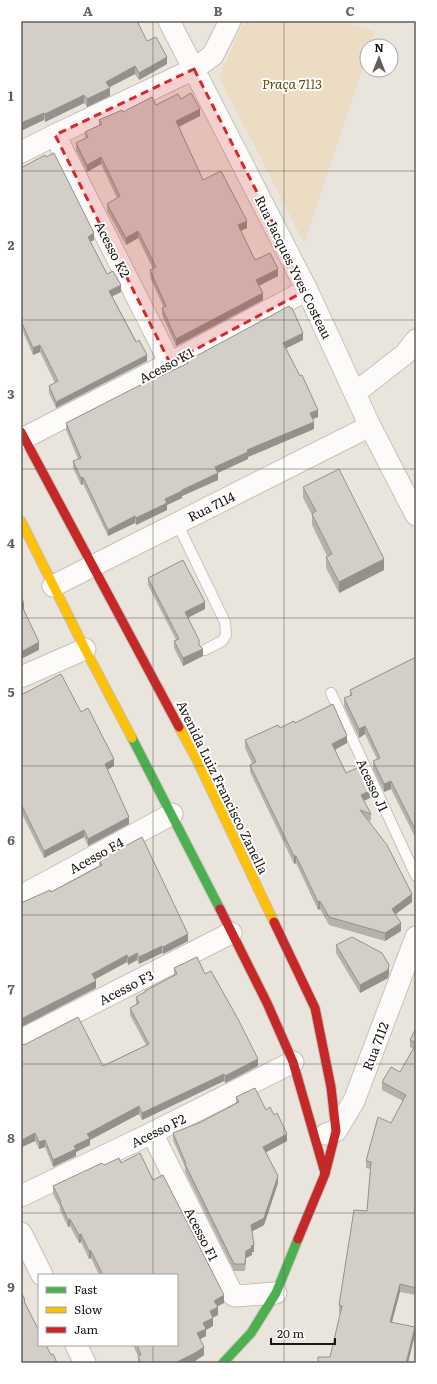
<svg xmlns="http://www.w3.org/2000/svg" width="437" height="1384" viewBox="0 0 437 1384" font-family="Literata,serif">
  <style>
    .green { fill: #ecdcc3 }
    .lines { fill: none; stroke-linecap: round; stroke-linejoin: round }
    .lane-casing { stroke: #c5c1ba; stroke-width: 12 }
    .street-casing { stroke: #c5c1ba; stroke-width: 23 }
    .fast-casing { stroke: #c5c1ba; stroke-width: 11 }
    .slow-casing { stroke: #c5c1ba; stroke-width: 11 }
    .jam-casing { stroke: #c5c1ba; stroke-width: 11 }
    .lane { stroke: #fcfbfa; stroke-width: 10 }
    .street { stroke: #fcfbfa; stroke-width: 21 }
    .fast { stroke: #4caf50; stroke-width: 9 }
    .slow { stroke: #ffc107; stroke-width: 9 }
    .jam { stroke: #c62828; stroke-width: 9 }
    .wall { fill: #b5b1ac }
    .shaded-wall { fill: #94908c }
    .building { fill: #d3cec8; stroke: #94908c }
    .marked { fill: #d62828; fill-opacity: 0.2; stroke: #d62828; stroke-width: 3; stroke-dasharray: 8 5; stroke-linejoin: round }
    .grid { fill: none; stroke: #635e58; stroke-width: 1; stroke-opacity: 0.55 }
    .labels { text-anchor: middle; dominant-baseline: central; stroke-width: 4; stroke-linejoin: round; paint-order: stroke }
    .park-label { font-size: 13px; font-style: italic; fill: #66490f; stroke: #fff }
    .street-label { font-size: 13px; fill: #1a1611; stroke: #fff }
    .neatline { fill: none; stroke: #635e58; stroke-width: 1.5 }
    .grid-label { font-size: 13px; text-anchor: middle; font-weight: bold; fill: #635e58 }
  </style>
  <rect width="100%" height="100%" fill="#eae5dc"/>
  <!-- green -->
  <polygon class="green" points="244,21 342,21 375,32 370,46 367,46 367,55 304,243 219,77"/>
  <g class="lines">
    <defs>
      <g id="lane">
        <polyline points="177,523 225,622 226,635 222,641 205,650"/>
        <polyline points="331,693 416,876"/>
      </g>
      <g id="street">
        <polyline points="169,21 307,290 370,426 416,515"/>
        <polyline points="55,135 170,363"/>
        <polyline points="21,152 55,135 194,69 213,55 230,21"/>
        <polyline points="355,393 405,354 416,340"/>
        <polyline points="24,438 170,363 307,290"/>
        <polyline points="53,586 370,426"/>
        <polyline points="21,677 85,649"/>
        <polyline points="21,896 172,814"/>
        <polyline points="21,1040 231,933"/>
        <polyline points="152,1133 233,1295 236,1296 276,1293"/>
        <polyline points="326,1134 336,1131 354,1101 416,937"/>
        <polyline points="21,1196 152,1133 293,1062"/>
        <polyline points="21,1233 42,1275"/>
        <polyline points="76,1345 85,1363"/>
      </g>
      <g id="fast">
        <polyline points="132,738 220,909"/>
        <polyline points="223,1363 251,1333 276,1293 298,1239"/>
      </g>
      <g id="slow">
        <polyline points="21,521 85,649 132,738"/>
        <polyline points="179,727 196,758 274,922"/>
      </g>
      <g id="jam">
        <polyline points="21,432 179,727"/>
        <polyline points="220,909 267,1003 293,1062 325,1173"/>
        <polyline points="274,922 315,1008 331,1087 336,1131 325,1174 298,1239"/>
      </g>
    </defs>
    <!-- lane casing -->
    <use href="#lane" class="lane-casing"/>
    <!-- street casing -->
    <use href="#street" class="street-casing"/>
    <!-- fast casing -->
    <use href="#fast" class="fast-casing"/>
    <!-- slow casing -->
    <use href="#slow" class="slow-casing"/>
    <!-- jam casing -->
    <use href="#jam" class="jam-casing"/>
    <!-- lane -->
    <use href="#lane" class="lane"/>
    <!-- street -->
    <use href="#street" class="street"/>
    <!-- fast -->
    <use href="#fast" class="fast"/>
    <!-- slow -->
    <use href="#slow" class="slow"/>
    <!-- jam -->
    <use href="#jam" class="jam"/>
  </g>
  <!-- wall -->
  <g class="wall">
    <polygon points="21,21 147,41 167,64 139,80 135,74 109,87 110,96 87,107 84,103 45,122"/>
    <polygon points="181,99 200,116 179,127 203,180 247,228 241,231 255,260 278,276 259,286 263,300 176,346 162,315 162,308 164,308 150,277 150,270 153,269 138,238 126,245 107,211 107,204 117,198 101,164 87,172 76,150 76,143 85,138 85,132 99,125 99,120 123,112"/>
    <polygon points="21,168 94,240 90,242 107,274 121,292 112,296 147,361 56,408 49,393 49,386 55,383 40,352 33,355 21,327"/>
    <polygon points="303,340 286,348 318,417 312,419 314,429 248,457 248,459 218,473 218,480 182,496 182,498 167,505 167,510 136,525 135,523 108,536 83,484 81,485 73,468 73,461 78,459 66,430 66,423 187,364 187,361"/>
    <polygon points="303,487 384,570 339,593 326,568 326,557 327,556 312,525 312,515 303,498"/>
    <polygon points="148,578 205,609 188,618 203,656 183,666 174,648 174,641 176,640 148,585"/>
    <polygon points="416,657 416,836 414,835 391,789 384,792 373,769 373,761 377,759 365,734 359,738 344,706 344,698 350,696 350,690"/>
    <polygon points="21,695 81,712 114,766 107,769 129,824 88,846 84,837 44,858 22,814"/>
    <polygon points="295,723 347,743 335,750 346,773 372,797 364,801 371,814 371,821 368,820 412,902 395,914 401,931 385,941 329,925 320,909 318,910 296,863 294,864 250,772 250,765 252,763 245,748 245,740"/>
    <polygon points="99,860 188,941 163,954 162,953 139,964 137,960 128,965 127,962 95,979 96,988 21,1027 21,903 51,892 99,866"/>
    <polygon points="336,945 389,973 388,978 360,993 336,953"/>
    <polygon points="174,968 205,974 258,1066 225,1083 224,1081 142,1120 139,1114 90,1140 90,1145 76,1152 76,1156 53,1167 45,1147 39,1149 35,1141 22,1147 21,1144 21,1045 103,1066 146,1045 130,1015 130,1008 136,1005 136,997 145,992 145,991 174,975"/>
    <polygon points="416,1028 416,1295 400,1292 392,1322 415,1335 330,1357 341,1313 339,1313 339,1305 367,1211 371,1169 366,1168 366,1161 391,1123 403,1101 382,1090 382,1082 400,1072 413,1049 410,1047 410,1040"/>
    <polygon points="236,1097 266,1110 287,1141 266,1152 278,1183 264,1225 252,1231 254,1252 252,1252 252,1255 246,1258 245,1271 234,1271 185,1172 185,1167 173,1140 173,1133 201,1122 236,1104"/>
    <polygon points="121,1163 153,1180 224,1303 218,1306 218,1315 213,1317 213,1326 206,1330 206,1336 200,1339 204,1355 195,1361 190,1363 138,1363 138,1356 133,1345 177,1345 177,1275 99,1275 91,1258 89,1259 81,1242 79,1243 70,1226 68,1227 60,1210 60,1207 53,1194 53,1186 104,1165"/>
  </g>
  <!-- shaded-wall -->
  <g class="shaded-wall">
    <polygon points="167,57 167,64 139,80 139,73"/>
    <polygon points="135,66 135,74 106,89 106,82"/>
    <polygon points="110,88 110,96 87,107 87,99"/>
    <polygon points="84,95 84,103 45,122 45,114"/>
    <polygon points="200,109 200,116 176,128 176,121"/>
    <polygon points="44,113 44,120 21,131 21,123"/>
    <polygon points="101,157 101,164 87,172 87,165"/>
    <polygon points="247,221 247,228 238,232 238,225"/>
    <polygon points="138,231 138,238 126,245 126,238"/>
    <polygon points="94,233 94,240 88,243 88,237"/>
    <polygon points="278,269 278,276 256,287 256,280"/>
    <polygon points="121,285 121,292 109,298 109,291"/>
    <polygon points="263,293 263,300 176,346 176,339"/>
    <polygon points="303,333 303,340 283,350 283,343"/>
    <polygon points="40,345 40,352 33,355 33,348"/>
    <polygon points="147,355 147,361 56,408 56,402"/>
    <polygon points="318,410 318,417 310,420 310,413"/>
    <polygon points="314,422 314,429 248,457 248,459 215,474 215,467 247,450"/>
    <polygon points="218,473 218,480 182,496 182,498 167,505 167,510 136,525 136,518 165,499 182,490"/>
    <polygon points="83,477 83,484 81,485 81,478"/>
    <polygon points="135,516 135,523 108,536 108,530"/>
    <polygon points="384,559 384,570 339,593 339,582"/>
    <polygon points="205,602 205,609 185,619 185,612"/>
    <polygon points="24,603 24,611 21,604"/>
    <polygon points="39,642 39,650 21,659 21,652"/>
    <polygon points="203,649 203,656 183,666 183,658"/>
    <polygon points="365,726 365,734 359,738 359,729"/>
    <polygon points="347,736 347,743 332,751 332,744"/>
    <polygon points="114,759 114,766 105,771 105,764"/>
    <polygon points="391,781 391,789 384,792 384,784"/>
    <polygon points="372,790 372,797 361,802 361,795"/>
    <polygon points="22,806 22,814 21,814 21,807"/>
    <polygon points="129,817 129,824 88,846 88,839"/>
    <polygon points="84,830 84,837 44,858 44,851"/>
    <polygon points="294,856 296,856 296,863 294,864"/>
    <polygon points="412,894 412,902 392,917 392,909"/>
    <polygon points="320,901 320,909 318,910 318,902"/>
    <polygon points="401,923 401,931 385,941 385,933"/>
    <polygon points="188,934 188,941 163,954 163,947"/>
    <polygon points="162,946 162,953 139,964 139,957"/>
    <polygon points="137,953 137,960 128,965 128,958"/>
    <polygon points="127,955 127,962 92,981 92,974"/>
    <polygon points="389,965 389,973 388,978 360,993 360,985"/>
    <polygon points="96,981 96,988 21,1027 21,1019"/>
    <polygon points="258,1059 258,1066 225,1083 225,1076"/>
    <polygon points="224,1074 224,1081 142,1120 142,1113"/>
    <polygon points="139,1106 139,1114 90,1140 90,1145 76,1152 76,1156 53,1167 53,1160 74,1146 87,1134"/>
    <polygon points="35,1133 35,1141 22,1147 22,1140"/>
    <polygon points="287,1134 287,1141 263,1154 263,1147"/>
    <polygon points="45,1140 45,1147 39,1149 39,1142"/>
    <polygon points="278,1176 278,1183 264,1225 251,1232 251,1225"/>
    <polygon points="70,1219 70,1226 68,1227 68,1220"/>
    <polygon points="81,1234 81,1242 79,1243 79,1235"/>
    <polygon points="254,1245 254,1252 252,1252 252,1255 246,1258 245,1271 246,1251 251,1246"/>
    <polygon points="89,1251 91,1251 91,1258 89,1259"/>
    <polygon points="400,1284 400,1292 390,1329 390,1322"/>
    <polygon points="224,1295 224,1303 214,1308 214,1301"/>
    <polygon points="218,1307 218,1315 210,1319 210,1311"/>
    <polygon points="213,1318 213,1326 206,1330 206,1336 197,1341 197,1333 203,1323"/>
    <polygon points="415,1327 415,1335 408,1363 406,1363"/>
    <polygon points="204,1347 204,1355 195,1361 190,1363 175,1363"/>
  </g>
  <!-- building -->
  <g class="building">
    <polygon points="21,21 137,21 147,41 156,37 167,57 139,73 135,66 106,82 110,88 87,99 84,95 45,114 44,113 21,123"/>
    <polygon points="191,93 200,109 176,121 203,180 221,171 247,221 238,225 255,260 270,253 278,269 256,280 263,293 176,339 162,308 166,306 150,270 156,267 138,231 126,238 107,204 120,196 101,157 87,165 76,143 88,137 85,132 102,124 99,120 122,110 123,112 152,97 156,105 178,94 181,99"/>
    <polygon points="54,153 94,233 88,237 107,274 113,271 121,285 109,291 136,342 139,340 147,355 56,402 49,386 58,381 40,345 33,348 21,321 21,168 45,155 46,157"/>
    <polygon points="289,306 290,308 292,308 303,333 283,343 300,376 302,375 318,410 310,413 314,422 247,450 248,452 215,467 218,473 182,490 182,491 165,499 167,503 136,518 135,516 108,530 83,477 81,478 73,461 81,458 66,423 158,376 159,377 188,363 187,361"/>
    <polygon points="339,469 384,559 339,582 326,557 332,554 312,514 316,511 303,487"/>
    <polygon points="183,560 205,602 185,612 199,640 199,645 203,649 183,658 174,641 179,639 148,578"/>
    <polygon points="21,597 24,603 21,604 39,642 21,652"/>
    <polygon points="416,657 416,827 414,827 391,781 384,784 373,761 380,758 365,726 359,729 344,698 352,695 350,690"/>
    <polygon points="61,674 81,712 88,708 114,759 105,764 129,817 88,839 84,830 44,851 22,806 21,807 21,695"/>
    <polygon points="333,704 347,736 332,744 346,773 361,766 372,790 361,795 371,814 360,810 387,845 412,894 392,909 401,923 385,933 329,917 320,901 318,902 296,856 294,856 250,765 256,762 245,740 278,725 280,728 294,721 295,723"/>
    <polygon points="142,837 188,934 163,947 162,946 139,957 137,953 128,958 127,955 92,974 96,981 21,1019 21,903 50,890 51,892 102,865 99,860"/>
    <polygon points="352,937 382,953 389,965 388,970 360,985 336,945"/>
    <polygon points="197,957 205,974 211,971 238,1019 258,1059 225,1076 224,1074 142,1113 139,1106 87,1134 90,1138 74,1146 76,1149 53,1160 45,1140 39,1142 35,1133 22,1140 21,1137 21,1045 26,1044 78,1017 103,1066 149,1044 130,1008 139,1003 136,997 145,992 145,991 177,974 174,968"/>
    <polygon points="416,1028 416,1043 410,1040"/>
    <polygon points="416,1044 416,1288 400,1284 390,1322 415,1327 406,1363 318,1363 318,1357 330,1357 342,1306 339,1305 354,1210 367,1211 371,1162 366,1161 378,1117 391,1123 406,1095 382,1082 391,1067 400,1072"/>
    <polygon points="255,1088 266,1110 270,1107 274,1115 277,1113 287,1134 263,1147 278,1176 264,1218 251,1225 254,1245 251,1246 252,1248 246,1251 245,1264 234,1264 185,1164 186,1164 173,1133 201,1122 239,1102 236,1097"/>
    <polygon points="140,1153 153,1180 163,1175 224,1295 214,1301 218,1307 210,1311 213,1318 203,1323 206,1329 197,1333 204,1347 195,1353 175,1363 141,1363 138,1356 141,1355 137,1345 177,1345 177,1275 103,1275 91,1251 89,1251 81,1234 79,1235 70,1219 68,1220 60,1202 61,1202 53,1186 102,1163 104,1165 119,1158 121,1163"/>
    <polygon points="21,1292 25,1300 24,1301 39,1331 39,1345 46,1345 51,1355 53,1354 57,1363 21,1363"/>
  </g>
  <!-- marked area -->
  <path class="marked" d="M 194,69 L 307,290 L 170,363 L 55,135 Z"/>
  <!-- grid -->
  <path class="grid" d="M 153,21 L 153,1275M 284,21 L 284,1363M 21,171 L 416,171M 21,320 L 416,320M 21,469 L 416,469M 21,618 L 416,618M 21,766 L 416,766M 21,915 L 416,915M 21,1064 L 416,1064M 21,1213 L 416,1213M 153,1345 L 153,1363"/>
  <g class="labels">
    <!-- park labels -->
    <g class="park-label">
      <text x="292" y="83">Praça 7113</text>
    </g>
    <!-- street labels -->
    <g class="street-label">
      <text transform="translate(113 249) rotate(63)">Acesso K2</text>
      <text transform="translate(294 267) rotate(64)">Rua Jacques Yves Costeau</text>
      <text transform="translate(166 365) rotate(-28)">Acesso K1</text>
      <text transform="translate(211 506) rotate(-26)">Rua 7114</text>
      <text transform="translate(373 785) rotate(65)">Acesso J1</text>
      <text transform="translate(223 787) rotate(64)">Avenida Luiz Francisco Zanella</text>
      <text transform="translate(96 855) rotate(-29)">Acesso F4</text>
      <text transform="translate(126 987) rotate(-27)">Acesso F3</text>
      <text transform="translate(375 1046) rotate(-69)">Rua 7112</text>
      <text transform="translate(158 1130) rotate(-26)">Acesso F2</text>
      <text transform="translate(202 1234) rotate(63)">Acesso F1</text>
    </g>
  </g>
  <!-- border -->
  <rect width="437" height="1384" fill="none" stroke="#ffffff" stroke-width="44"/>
  <!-- legend -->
  <rect x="38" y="1274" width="140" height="72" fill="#ffffff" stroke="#a3a2a0"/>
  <rect x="46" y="1287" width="20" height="6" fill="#4caf50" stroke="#a3a2a0"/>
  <text x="74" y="1294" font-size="12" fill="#1a1611">Fast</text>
  <rect x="46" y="1307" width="20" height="6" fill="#ffc107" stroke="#a3a2a0"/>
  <text x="74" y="1314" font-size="12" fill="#1a1611">Slow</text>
  <rect x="46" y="1327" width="20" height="6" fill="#c62828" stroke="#a3a2a0"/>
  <text x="74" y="1334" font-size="12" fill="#1a1611">Jam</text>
  <!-- north arrow -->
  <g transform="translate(379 58)"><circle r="19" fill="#ffffff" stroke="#a3a2a0"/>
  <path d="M0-3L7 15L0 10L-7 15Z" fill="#635e58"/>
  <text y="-6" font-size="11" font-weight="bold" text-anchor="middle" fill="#1a1611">N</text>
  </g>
  <!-- scale -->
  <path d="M271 1338v6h64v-6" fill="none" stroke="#1a1611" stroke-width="2"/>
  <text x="277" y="1338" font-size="12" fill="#1a1611" stroke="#ffffff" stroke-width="3" paint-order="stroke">20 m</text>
  <rect x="22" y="22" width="393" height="1340" class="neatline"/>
  <g class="grid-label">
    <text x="88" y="16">A</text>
    <text x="218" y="16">B</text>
    <text x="350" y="16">C</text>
    <text x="11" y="101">1</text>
    <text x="11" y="250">2</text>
    <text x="11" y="399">3</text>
    <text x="11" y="548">4</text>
    <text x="11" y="697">5</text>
    <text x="11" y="845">6</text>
    <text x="11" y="994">7</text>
    <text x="11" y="1143">8</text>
    <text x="11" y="1292">9</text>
  </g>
</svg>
